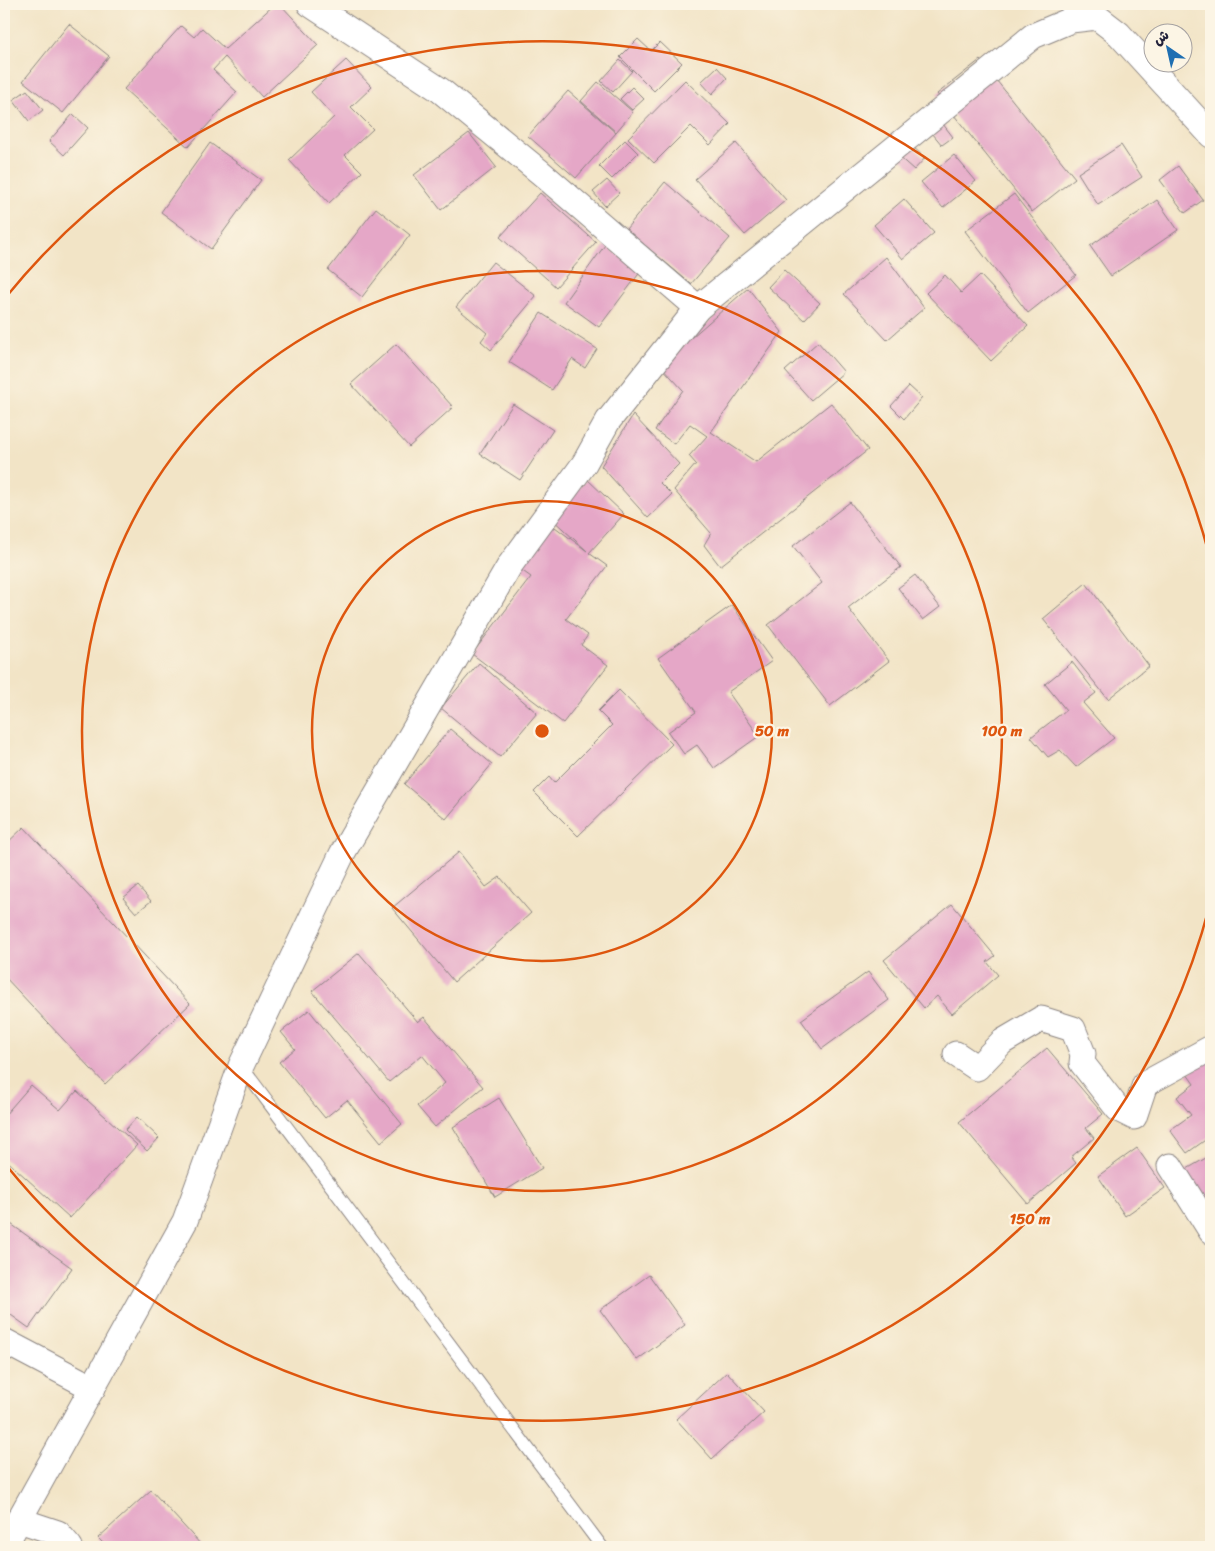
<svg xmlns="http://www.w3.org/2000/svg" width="1215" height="1551" viewBox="0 0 1215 1551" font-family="Sriracha,'Playpen Sans Arabic',sans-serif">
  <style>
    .building { fill: #e5a7c7 }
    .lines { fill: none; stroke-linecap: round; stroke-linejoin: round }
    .service-casing { stroke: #8a8380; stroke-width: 14 }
    .minor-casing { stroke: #8a8380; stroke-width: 27 }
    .service { stroke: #fff; stroke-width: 12 }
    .minor { stroke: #fff; stroke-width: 25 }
    .ring { fill: none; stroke: #de560e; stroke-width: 2.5 }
    .centre { fill: #de560e; stroke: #fcf5e5; stroke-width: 2.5 }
    .ring-label { font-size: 15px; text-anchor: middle; font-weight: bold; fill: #de560e; stroke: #fcf5e5; stroke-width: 4.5; stroke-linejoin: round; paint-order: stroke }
  </style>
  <rect width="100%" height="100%" fill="#fcf5e5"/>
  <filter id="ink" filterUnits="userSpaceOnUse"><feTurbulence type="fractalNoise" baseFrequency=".02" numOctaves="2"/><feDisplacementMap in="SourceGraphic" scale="10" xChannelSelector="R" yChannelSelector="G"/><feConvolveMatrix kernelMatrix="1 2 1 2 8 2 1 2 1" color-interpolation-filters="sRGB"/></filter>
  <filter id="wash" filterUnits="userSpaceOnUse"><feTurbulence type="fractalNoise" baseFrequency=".0096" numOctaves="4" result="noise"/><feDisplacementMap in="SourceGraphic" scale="20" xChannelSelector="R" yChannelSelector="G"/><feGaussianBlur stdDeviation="1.12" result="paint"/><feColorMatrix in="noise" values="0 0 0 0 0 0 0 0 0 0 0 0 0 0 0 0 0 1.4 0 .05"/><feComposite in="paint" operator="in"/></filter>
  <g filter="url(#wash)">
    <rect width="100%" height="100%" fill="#f2e4c6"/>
    <g id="blocks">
      <!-- building -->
      <g class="building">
        <polygon points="275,4 280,4 318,45 262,97 225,57 213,70 237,92 188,147 124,89 181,26 194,37 202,28 225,49"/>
        <polygon points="69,24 109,56 63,113 23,81"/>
        <polygon points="638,39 651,51 660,42 682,63 654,91 620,57"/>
        <polygon points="346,60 372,87 351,107 373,129 345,155 362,172 329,203 289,160 334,117 311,92"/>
        <polygon points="620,60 632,71 613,92 601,81"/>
        <polygon points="980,60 1075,178 1032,212 937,94"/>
        <polygon points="717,67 727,78 712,94 701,82"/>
        <polygon points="685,80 730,124 710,145 691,126 654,163 628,138"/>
        <polygon points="598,82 633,112 616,132 581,101"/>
        <polygon points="632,87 644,99 632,110 620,99"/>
        <polygon points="27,90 43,110 29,121 13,100"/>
        <polygon points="568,91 616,133 576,178 528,136"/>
        <polygon points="929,106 953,137 942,145 918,116"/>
        <polygon points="73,114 88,128 64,155 49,141"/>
        <polygon points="469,133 496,167 441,210 414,175"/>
        <polygon points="900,135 925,158 914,170 888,147"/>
        <polygon points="625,140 638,153 612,179 599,166"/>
        <polygon points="210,143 261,180 211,249 161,212"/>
        <polygon points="736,143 786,200 745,235 695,179"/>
        <polygon points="1121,145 1142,177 1098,205 1078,173"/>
        <polygon points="954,155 976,181 943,208 921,182"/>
        <polygon points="1178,166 1203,200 1185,213 1160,180"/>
        <polygon points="607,180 619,193 605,206 593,192"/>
        <polygon points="665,182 730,238 691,284 626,229"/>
        <polygon points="540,193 596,242 556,287 500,237"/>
        <polygon points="1014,194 1076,275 1028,313 965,231"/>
        <polygon points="904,199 934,233 903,259 874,225"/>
        <polygon points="1157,200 1178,230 1111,276 1090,246"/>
        <polygon points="376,208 410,235 362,297 328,270"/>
        <polygon points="605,245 641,271 599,327 564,302"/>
        <polygon points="886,257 924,308 887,340 844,294"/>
        <polygon points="493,262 536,296 491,350 481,341 487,333 456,307"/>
        <polygon points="784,270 820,303 804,320 768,287"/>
        <polygon points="945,275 961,293 980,275 1028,326 991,361 926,293"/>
        <polygon points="748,288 782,332 711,432 756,462 831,403 868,450 720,566 704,545 711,533 674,490 696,464 689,456 707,436 690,424 674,444 655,430 683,390 660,365"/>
        <polygon points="541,313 597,349 585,368 572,359 552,390 509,362"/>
        <polygon points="818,342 844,372 811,400 785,371"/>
        <polygon points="396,344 453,407 409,447 351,384"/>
        <polygon points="909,386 922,398 904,419 891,406"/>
        <polygon points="513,404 553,430 520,480 480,454"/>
        <polygon points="633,415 679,464 660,483 672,495 648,518 601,466"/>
        <polygon points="587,479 624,514 589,553 607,566 566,619 588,635 581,645 608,665 563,723 472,654 531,577 517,567 551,524 587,551 551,518"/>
        <polygon points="850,502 901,567 848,608 889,661 830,706 768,625 822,583 793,546"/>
        <polygon points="915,575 940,607 923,620 898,588"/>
        <polygon points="1086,583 1149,666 1108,699 1043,619"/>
        <polygon points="732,605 772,661 728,692 759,736 714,768 697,745 684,754 668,732 696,712 658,658"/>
        <polygon points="1072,662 1096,693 1083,703 1114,738 1076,767 1060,750 1048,757 1031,737 1066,710 1045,684"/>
        <polygon points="479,663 537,713 500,757 441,708"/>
        <polygon points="619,690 672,744 578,836 534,792 549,777 554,783 612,725 598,711"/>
        <polygon points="450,729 492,764 446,819 404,784"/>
        <polygon points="24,827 190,1004 105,1084 4,976 4,846"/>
        <polygon points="459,852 486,887 500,877 531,913 454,982 392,908"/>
        <polygon points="138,886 151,901 136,913 123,898"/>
        <polygon points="952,904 995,956 987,962 998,975 952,1014 937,996 924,1008 884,960"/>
        <polygon points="359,953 418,1022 424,1017 483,1087 435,1127 417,1106 445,1083 422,1055 389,1082 312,991"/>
        <polygon points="868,972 889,1000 822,1049 801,1020"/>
        <polygon points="309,1010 402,1124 381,1142 347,1100 325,1118 279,1062 295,1049 281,1032"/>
        <polygon points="1047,1048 1103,1114 1086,1128 1094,1138 1071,1157 1076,1163 1028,1204 959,1122"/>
        <polygon points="1211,1057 1211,1136 1187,1153 1170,1130 1191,1115 1177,1097 1194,1084 1187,1074"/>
        <polygon points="31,1085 60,1110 77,1091 137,1145 70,1218 4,1158 4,1116"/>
        <polygon points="499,1098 542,1168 495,1197 453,1127"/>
        <polygon points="137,1117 159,1138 147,1151 125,1130"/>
        <polygon points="1137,1148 1165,1188 1125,1216 1098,1176"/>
        <polygon points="1211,1155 1211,1225 1180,1173"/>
        <polygon points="4,1219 72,1268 29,1328 4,1310"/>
        <polygon points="649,1275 685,1325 637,1360 600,1310"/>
        <polygon points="727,1372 764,1412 712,1459 676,1419"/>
        <polygon points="151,1490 203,1547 107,1547 98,1538"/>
      </g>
    </g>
  </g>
  <g filter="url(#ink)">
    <use href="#blocks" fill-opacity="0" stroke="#8a8380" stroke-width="1"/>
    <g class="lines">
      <defs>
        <polyline id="service" points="241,1066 602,1547"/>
        <g id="minor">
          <polyline points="310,4 440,90 540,172 698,308"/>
          <polyline points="956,1054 977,1068 1002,1042 1041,1019 1073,1029 1083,1054 1082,1063 1118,1109 1134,1117 1145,1084 1211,1048"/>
          <polyline points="1170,1166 1211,1231"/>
          <polyline points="4,1341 93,1388"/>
          <polyline points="19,1520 58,1533 70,1547"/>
          <polyline points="4,1547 185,1221 241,1066 342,854 510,565 584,464 608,421 698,308 1033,36 1071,20 1097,17 1119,34 1211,135"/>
        </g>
      </defs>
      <!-- service casing -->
      <use href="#service" class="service-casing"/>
      <!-- minor casing -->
      <use href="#minor" class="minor-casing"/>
      <!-- service -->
      <use href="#service" class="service"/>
      <!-- minor -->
      <use href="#minor" class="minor"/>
    </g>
  </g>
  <!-- distance rings -->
  <g class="ring">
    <circle cx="542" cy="731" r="230"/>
    <circle cx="542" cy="731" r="460"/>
    <path d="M1210 904A690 690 0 0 1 6 1165M6 297A690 690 0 0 1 1210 558"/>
  </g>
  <circle cx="542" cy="731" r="8" class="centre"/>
  <g class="ring-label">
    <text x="772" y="736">50 m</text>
    <text x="1002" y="736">100 m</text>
    <text x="1030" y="1224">150 m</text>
  </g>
  <!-- margin -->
  <rect width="1215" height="1551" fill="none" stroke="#fcf5e5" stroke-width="20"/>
  <!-- north arrow -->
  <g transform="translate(1168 48) rotate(326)"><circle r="24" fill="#fcf5e5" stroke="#a5a1a1"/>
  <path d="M0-4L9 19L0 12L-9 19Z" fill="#1f6fb2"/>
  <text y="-8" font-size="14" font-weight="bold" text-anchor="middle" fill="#22223b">ش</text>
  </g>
</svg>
